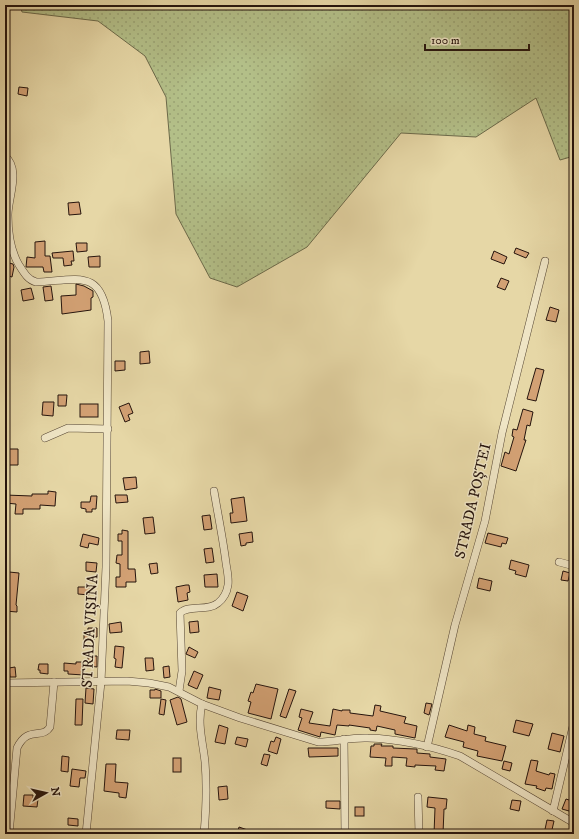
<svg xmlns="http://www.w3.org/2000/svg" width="579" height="839" viewBox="0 0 579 839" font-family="'IM FELL DW Pica',serif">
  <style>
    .grass { fill: url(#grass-dots); stroke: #6c6a4a }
    .building { fill: #d3a174; stroke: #25140d }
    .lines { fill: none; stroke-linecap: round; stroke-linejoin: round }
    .minor-casing { stroke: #554533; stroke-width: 8 }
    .minor { stroke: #efe5c5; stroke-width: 7 }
    .labels { text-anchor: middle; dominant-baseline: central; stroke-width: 3; stroke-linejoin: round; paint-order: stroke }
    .street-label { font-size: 15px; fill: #25140d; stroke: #efe5c5 }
  </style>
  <defs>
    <pattern id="grass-dots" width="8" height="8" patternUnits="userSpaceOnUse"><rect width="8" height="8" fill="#b3bf88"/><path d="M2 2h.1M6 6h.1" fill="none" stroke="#9aa374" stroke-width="1.8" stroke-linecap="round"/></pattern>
  </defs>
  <rect width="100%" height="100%" fill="#e6d7a6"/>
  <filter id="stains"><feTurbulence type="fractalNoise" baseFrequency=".005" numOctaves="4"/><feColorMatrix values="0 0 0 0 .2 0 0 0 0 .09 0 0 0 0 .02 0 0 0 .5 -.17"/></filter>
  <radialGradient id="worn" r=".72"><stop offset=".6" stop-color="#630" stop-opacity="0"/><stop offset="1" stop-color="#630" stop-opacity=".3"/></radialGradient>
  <!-- grass -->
  <polygon class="grass" points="20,5 574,5 574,156 560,160 536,98 476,137 401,133 307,247 237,287 210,278 176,214 166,97 145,56 98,21 22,12"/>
  <!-- building -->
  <g class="building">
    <polygon points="19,87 28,88 27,96 18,94"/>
    <polygon points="79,202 81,214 69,215 68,203"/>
    <polygon points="45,241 45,256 50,256 52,272 44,272 43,267 26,267 27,257 35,258 35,242"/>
    <polygon points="76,243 87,243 87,251 77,252"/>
    <polygon points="516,248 529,253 526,258 514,253"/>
    <polygon points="73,251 74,261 71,261 72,265 64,266 63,258 53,258 52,253"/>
    <polygon points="494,251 507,257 504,264 491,259"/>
    <polygon points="100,256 100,267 89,267 88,257"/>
    <polygon points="5,262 13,264 14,267 12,277 5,275"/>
    <polygon points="501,278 509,281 505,290 497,287"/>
    <polygon points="76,284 84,286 93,291 93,297 91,298 91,310 62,314 61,296 76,295"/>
    <polygon points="51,286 53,300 45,301 43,287"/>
    <polygon points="31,288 34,299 23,301 21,290"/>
    <polygon points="550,307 559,310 556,322 546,320"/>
    <polygon points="149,351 150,363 140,364 140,352"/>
    <polygon points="115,361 125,361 125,370 115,371"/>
    <polygon points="536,368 544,370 536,401 527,399"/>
    <polygon points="58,395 67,395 66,406 58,406"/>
    <polygon points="43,402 54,402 53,416 42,415"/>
    <polygon points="129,403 133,413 128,415 130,420 125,422 119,407"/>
    <rect x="80" y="404" width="18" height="13"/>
    <polygon points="523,409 533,412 530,426 527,425 524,440 526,440 516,471 501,466 505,452 509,454 514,437 512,436 513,429 517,430"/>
    <polygon points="9,449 18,449 18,465 8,465"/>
    <polygon points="136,477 137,488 125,490 123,478"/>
    <polygon points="48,491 56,492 55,506 40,505 40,509 23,509 23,514 15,514 16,504 5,503 5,495 32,496 32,494 48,494"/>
    <polygon points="115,495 127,495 128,502 116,503"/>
    <polygon points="91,496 97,496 96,509 92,509 92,512 86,512 86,509 81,508 81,502 90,502"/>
    <polygon points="244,497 247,521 231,523 230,513 233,513 231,499"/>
    <polygon points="210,515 212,529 204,530 202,516"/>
    <polygon points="153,517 155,533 145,534 143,518"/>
    <polygon points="122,530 128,531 128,569 135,569 136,582 126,582 126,587 116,587 116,577 120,577 120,564 116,563 117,555 122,555 122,541 118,541 118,534 122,534"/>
    <polygon points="252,532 253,542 246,543 246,545 241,546 239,534"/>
    <polygon points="488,533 508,538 506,544 502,543 501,547 485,543"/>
    <polygon points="83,534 99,538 98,545 89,543 88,548 80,546"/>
    <polygon points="212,548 214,562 206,563 204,549"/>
    <polygon points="511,560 529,565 526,577 515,574 516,571 509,569"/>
    <polygon points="86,562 97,563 96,572 86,571"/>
    <polygon points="157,563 158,573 151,574 149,564"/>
    <polygon points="563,571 570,573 568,581 561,580"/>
    <polygon points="9,572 19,573 16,605 17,606 17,612 5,611 5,586 8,586"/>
    <polygon points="217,574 218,587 205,587 204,575"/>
    <polygon points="479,578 492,581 490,591 477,588"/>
    <polygon points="186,585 189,585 190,592 187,593 188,600 178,602 176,587"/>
    <polygon points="78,587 90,587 89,595 78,594"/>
    <polygon points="237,592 248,596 243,611 232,606"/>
    <polygon points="198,621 199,632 190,633 189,622"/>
    <polygon points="121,622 122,632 110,633 109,624"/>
    <polygon points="88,628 97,628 97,637 94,637 94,640 84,640 84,631 88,631"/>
    <polygon points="115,646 124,647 122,668 115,667 116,659 114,658"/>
    <polygon points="189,647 198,652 195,658 186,654"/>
    <polygon points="88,656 97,656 97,667 88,666"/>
    <polygon points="145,658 153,658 154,670 146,671"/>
    <polygon points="76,662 84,662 84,675 68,674 68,671 64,671 64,663 76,664"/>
    <polygon points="39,664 48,664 48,674 40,673 40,670 38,670"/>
    <polygon points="169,666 170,677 164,678 163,667"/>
    <polygon points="15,667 16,677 10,677 9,668"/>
    <polygon points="194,671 203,675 197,689 188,685"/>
    <polygon points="256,684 278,689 271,719 248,713 251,702 248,701 251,692 253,693"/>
    <polygon points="209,687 221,690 219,700 207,698"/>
    <polygon points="86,688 94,689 93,704 85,703"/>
    <polygon points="155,689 161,691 161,698 150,698 150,690 155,690"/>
    <polygon points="289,689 296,691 286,718 280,716"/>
    <polygon points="178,697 181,699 187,722 177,725 170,700"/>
    <polygon points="76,699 83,699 82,725 75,725"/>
    <polygon points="161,699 166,700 164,715 159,714"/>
    <polygon points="426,703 432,704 429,715 424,713"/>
    <polygon points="375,705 381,706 380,711 406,717 404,723 417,726 415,738 395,734 395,730 377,726 376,731 370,730 370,728 349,725 349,726 337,725 335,735 321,732 320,737 298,730 302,718 299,717 301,709 313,712 309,723 330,726 333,709 342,711 342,710 350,710 350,713 373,716"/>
    <polygon points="516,720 533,724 529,736 513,732"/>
    <polygon points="219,725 228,728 225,744 215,742"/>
    <polygon points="449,725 467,731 468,725 475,727 474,734 486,737 485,741 506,746 502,761 477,756 478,751 463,747 464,742 445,737"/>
    <polygon points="117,730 130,730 129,740 116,739"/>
    <polygon points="552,733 564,736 560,752 548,749"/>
    <polygon points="237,737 248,739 246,747 235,744"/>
    <polygon points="276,737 281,739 277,754 268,751 271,741 274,742"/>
    <polygon points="374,744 382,744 381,746 393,746 393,748 415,749 417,749 417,753 430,754 430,757 446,759 444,771 435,770 436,766 415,765 415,767 406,766 407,758 392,757 392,766 385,766 386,758 370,757 371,746 374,746"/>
    <polygon points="308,748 338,748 338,756 309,757"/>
    <polygon points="264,754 270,755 267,766 261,764"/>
    <polygon points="62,756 69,757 68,772 61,771"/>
    <rect x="173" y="758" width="8" height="14"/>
    <polygon points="531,760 538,761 536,771 549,775 550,773 555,774 552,789 546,788 545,791 536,788 537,786 525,784"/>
    <polygon points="504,761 512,763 510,771 502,769"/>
    <polygon points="106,764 116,764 115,782 128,783 126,798 119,797 119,793 104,791"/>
    <polygon points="72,769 86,771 85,778 80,778 79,787 70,786"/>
    <polygon points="227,786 228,799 219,800 218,787"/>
    <polygon points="24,795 33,795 33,798 38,799 37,807 23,806"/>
    <polygon points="428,797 447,799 446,809 444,809 443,834 434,834 435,808 427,807"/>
    <polygon points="566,799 572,801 569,811 562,809"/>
    <polygon points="512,800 521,801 519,811 510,809"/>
    <polygon points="326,801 340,801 340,809 326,808"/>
    <rect x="355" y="807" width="9" height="9"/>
    <polygon points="68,818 78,819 78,826 68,825"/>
    <polygon points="547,820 554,821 551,834 544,834"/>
    <polygon points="239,827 256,833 256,834 237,834"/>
  </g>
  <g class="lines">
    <defs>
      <g id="minor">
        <path d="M 5,156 C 21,170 8,197 8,215 C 8,233 10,250 19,265 C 24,273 28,280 36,282 C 79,280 102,268 108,321 L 106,567 L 101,682 L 86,834"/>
        <polyline points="45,438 68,428 108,429"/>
        <polyline points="559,562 574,566"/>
        <path d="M 5,683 L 127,681 L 149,683 L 169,687 L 202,704 L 240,718 L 318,742 C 335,742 351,737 368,738 C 398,739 431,746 460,756 L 574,823"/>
        <path d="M 179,691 L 182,671 L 180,613 C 189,604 208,612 218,603 C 223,599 227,592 228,585 C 229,578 227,570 226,563 C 223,539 218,515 214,491"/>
        <path d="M 202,704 C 197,723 203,743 205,762 C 207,786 206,811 204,834"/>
        <polyline points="344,739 345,834"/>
        <polyline points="427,747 455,625 485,521 502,433 545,261"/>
        <polyline points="418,797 419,834"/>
        <polyline points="553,811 574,722"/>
        <path d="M 9,834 L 17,748 C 28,725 42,740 50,727 L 54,682"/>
      </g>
    </defs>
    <!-- minor casing -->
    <use href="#minor" class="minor-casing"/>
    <!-- minor -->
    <use href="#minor" class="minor"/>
  </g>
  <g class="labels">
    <!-- street labels -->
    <g class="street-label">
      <text transform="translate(473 501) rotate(-77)">STRADA POȘTEI</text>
      <text transform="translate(90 631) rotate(-87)">STRADA VIȘINA</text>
    </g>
  </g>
  <!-- margin -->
  <rect width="579" height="839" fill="none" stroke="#e6d7a6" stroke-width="20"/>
  <rect x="6" y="6" width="567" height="827" fill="none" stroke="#25140d" stroke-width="2"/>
  <rect x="10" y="10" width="559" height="819" fill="none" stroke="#25140d"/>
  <!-- north arrow -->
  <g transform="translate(46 793) rotate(82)" stroke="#efe5c5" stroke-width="3" paint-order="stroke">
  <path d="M0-3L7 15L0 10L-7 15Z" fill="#25140d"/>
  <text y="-6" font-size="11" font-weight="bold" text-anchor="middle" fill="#25140d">N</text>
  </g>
  <!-- scale -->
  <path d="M425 44v6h104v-6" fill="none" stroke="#25140d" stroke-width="2"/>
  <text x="431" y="44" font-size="12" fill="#25140d" stroke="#efe5c5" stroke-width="3" paint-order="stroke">100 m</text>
  <rect width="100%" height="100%" filter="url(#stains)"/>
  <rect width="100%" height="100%" fill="url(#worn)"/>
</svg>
